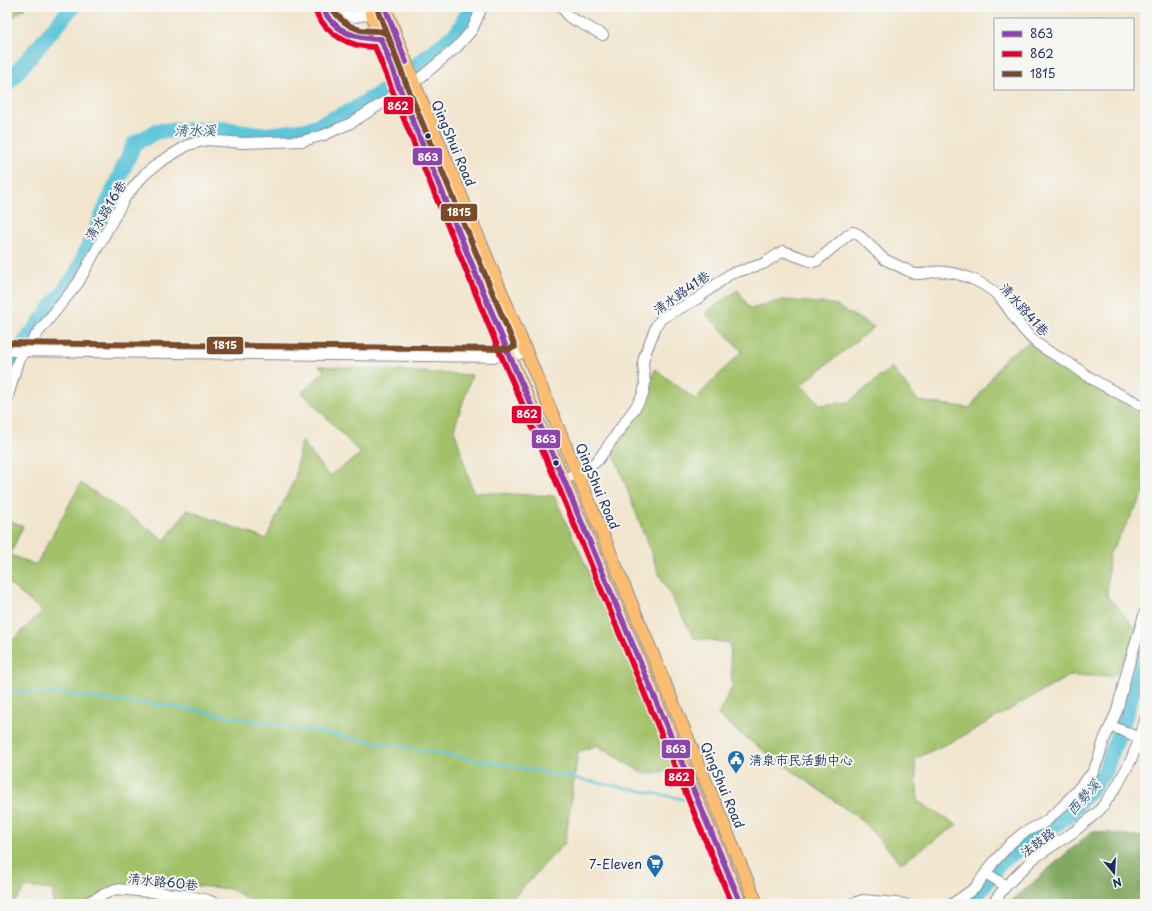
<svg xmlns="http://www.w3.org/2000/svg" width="1152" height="911" viewBox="0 0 1152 911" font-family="'Playpen Sans','LXGW WenKai TC',sans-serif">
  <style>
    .green { fill: #a2c26b; stroke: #5e7864 }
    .forest { fill: #81a85f; stroke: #4e6c5e }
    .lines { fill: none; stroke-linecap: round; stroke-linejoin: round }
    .stream { stroke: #5ec6da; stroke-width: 2.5 }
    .river { stroke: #5ec6da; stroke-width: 16 }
    .minor-casing { stroke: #868a96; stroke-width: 12 }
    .major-casing { stroke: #868a96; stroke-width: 14 }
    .minor { stroke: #fff; stroke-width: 10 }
    .major { stroke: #fcbd6f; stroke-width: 12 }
    .bus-1-casing { stroke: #f6f6f2; stroke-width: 9 }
    .bus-2-casing { stroke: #f6f6f2; stroke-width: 9 }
    .bus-3-casing { stroke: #f6f6f2; stroke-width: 9 }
    .bus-1 { stroke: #8e44ad; stroke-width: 6 }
    .bus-2 { stroke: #e4002b; stroke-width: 6 }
    .bus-3 { stroke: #7a4b2a; stroke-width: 6 }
    .bus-dot { fill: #1b2f5e; stroke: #f6f6f2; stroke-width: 1.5 }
    .labels { text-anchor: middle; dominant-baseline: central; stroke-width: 4; stroke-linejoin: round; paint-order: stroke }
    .street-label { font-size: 13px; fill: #1b2f5e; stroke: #f6f6f2 }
    .poi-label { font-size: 13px; fill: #1b2f5e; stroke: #f6f6f2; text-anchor: start }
    .water-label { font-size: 14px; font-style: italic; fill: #2f5c83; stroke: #f6f6f2 }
    .line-badge { stroke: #f6f6f2; stroke-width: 1.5 }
    .badge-label { font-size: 11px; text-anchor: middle; font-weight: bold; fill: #fff }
  </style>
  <rect width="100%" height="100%" fill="#f6f6f2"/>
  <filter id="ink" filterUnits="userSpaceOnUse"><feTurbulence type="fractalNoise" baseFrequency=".025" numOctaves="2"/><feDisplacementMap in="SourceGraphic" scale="8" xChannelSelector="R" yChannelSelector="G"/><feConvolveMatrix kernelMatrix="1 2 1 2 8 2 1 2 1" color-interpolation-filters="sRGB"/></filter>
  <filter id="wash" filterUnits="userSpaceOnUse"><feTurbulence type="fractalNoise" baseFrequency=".012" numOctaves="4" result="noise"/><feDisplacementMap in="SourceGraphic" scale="16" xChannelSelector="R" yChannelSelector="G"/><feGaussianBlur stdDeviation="0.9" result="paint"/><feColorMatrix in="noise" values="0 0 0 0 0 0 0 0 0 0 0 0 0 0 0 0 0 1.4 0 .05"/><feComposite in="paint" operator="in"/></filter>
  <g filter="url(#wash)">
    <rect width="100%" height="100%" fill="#f1e5cd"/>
    <!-- green -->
    <g class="green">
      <polygon points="7,7 26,7 7,22"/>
      <polygon points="738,290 750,309 783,300 833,304 874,327 801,385 821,405 849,402 892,367 918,401 970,408 1007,356 1029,343 1113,398 1145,410 1145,484 1144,493 1109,555 1107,595 1141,635 1114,676 1069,676 963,736 915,759 918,801 957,825 901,863 860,819 742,735 718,715 732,687 730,643 694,638 659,574 612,449 641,408 655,369 695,399 742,351 705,313"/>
      <polygon points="319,366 472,375 454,429 473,492 554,496 610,618 676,770 644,774 597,745 578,752 565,843 507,904 256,904 231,889 134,880 97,904 53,904 53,890 26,887 13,904 7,904 7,646 42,611 7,582 7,520 23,526 10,555 36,565 81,483 165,540 187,510 266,539 295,478 301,440 329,476 361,454 302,392 325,371"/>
    </g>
    <!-- forest -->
    <polygon class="forest" points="1092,831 1145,837 1145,904 1008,904"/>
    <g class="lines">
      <!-- stream -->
      <polyline class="stream" points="7,692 54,693 115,701 164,705 500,764 694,801"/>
      <!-- river -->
      <g class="river">
        <polyline points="7,84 72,7"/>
        <polyline points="7,366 76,275 134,144 157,131 224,129 267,135 307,130 353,110 387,89 458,32 471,7"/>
        <polyline points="968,904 973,901 1001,861 1069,815 1105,771 1124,719 1145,653"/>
      </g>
    </g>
  </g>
  <g filter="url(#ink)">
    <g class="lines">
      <defs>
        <g id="minor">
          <path d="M 322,7 C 328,22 345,35 361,38 C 367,39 374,39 381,39"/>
          <polyline points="335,7 337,10 354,17 371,14 386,9"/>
          <polyline points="562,7 569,17 603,35"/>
          <polyline points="7,351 510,357 526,352"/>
          <polyline points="7,400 18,361 36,335 78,283 126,196 145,174 160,162 188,145 207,140 243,143 303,141 324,135 351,123 414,83 457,47 472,30 482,7"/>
          <path d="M 563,478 L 578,475 L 586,470 L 598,460 L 637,405 L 643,394 L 645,384 L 643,363 L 645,354 L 657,324 L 662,318 L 697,299 L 730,274 L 763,264 L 783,251 L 813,262 L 817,261 L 849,234 L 853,232 L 858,234 L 884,259 L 915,274 C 925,275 934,270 945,272 C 965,274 988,284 1001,299 C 1013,314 1022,332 1038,344 C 1047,351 1058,357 1069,363 C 1077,368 1085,375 1094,380 C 1110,390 1128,398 1145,407"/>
          <polyline points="1111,726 1140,738"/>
          <polyline points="986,873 1006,886"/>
          <polyline points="84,904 115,889 184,895 208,900 217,904"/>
          <polyline points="851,904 863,900 905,904"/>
          <polyline points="952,904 975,888 993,863 1011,843 1023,833 1045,822 1063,806 1093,772 1099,757 1104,740 1117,711 1127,671 1145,612"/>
          <polyline points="992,904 1006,886 1034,858 1075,831 1099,811 1117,786 1130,762 1140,738 1145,720"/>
        </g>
        <g id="major">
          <polyline points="369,7 401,92 510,357 563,478 741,904"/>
          <polyline points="385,7 414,83 757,904"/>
        </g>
      </defs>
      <!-- minor casing -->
      <use href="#minor" class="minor-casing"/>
      <!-- major casing -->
      <use href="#major" class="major-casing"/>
      <!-- minor -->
      <use href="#minor" class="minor"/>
      <!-- major -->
      <use href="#major" class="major"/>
      <defs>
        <g id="bus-1">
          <path d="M 322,7 C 334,32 355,39 381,39 L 401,92 L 510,357 L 563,478 L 741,904"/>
          <polyline points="385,7 406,62"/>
        </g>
        <g id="bus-2">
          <polyline points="378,10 399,65"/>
          <path d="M 315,11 C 327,35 349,47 375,47 L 394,95 L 503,360 L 556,481 L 732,904"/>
        </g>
        <g id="bus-3">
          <path d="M 331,7 C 338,18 349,27 361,30 C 370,32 383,28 388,36 L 402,73"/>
          <polyline points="7,343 509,349 515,347 407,86 378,10"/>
        </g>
      </defs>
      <!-- bus-1 casing -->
      <use href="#bus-1" class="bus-1-casing"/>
      <!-- bus-2 casing -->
      <use href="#bus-2" class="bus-2-casing"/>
      <!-- bus-3 casing -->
      <use href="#bus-3" class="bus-3-casing"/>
      <!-- bus-1 -->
      <use href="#bus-1" class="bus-1"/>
      <!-- bus-2 -->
      <use href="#bus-2" class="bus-2"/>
      <!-- bus-3 -->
      <use href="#bus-3" class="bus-3"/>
    </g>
  </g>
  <!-- icons -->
  <defs>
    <symbol id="civic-pin" viewBox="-11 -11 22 30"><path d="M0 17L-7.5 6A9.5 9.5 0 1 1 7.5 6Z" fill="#1f6fb2" stroke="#f6f6f2"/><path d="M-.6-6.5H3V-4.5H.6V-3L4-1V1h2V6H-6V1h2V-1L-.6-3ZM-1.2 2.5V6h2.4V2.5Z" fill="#fff"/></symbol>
    <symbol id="supermarket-pin" viewBox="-11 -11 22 30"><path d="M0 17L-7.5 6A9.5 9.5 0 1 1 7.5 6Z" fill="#1f6fb2" stroke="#f6f6f2"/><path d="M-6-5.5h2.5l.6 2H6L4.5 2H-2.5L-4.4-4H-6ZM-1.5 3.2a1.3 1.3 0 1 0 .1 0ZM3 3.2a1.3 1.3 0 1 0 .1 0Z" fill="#fff"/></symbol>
  </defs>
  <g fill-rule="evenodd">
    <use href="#civic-pin" x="726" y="749" width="20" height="27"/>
    <use href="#supermarket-pin" x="645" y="853" width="20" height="27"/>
  </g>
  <!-- markers -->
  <g class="bus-dot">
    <circle cx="428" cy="136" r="3.5"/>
    <circle cx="556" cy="463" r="3.5"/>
  </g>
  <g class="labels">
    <!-- street labels -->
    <g class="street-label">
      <text transform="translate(454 143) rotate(67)">QingShui Road</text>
      <text transform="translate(105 210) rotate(-59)">清水路16巷</text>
      <text transform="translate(681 292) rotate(-35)">清水路41巷</text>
      <text transform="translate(1025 309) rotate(48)">清水路41巷</text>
      <text transform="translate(598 486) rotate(67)">QingShui Road</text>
      <text transform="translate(723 785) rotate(67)">QingShui Road</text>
      <text transform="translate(1037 842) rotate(-36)">法鼓路</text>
      <text transform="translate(163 881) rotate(6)">清水路60巷</text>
    </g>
    <!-- poi labels -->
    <g class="poi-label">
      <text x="749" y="759">清泉市民活動中心</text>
      <text x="642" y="863" text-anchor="end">7-Eleven</text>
    </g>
    <!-- water labels -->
    <g class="water-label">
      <text transform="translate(195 130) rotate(-1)">清水溪</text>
      <text transform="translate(1083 797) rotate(-48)">西勢溪</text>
    </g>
  </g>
  <g class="line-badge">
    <rect x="383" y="96" width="31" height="19" rx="4" fill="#e4002b"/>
    <rect x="412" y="147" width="31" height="19" rx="4" fill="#8e44ad"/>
    <rect x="440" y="203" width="38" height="19" rx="4" fill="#7a4b2a"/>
    <rect x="206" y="336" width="38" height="19" rx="4" fill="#7a4b2a"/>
    <rect x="511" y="405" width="31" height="19" rx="4" fill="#e4002b"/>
    <rect x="531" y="429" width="30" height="20" rx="4" fill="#8e44ad"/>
    <rect x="661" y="739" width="30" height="20" rx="4" fill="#8e44ad"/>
    <rect x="664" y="768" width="31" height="19" rx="4" fill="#e4002b"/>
  </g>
  <g class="badge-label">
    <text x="398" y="110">862</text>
    <text x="428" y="161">863</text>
    <text x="459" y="216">1815</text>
    <text x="225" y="349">1815</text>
    <text x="527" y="418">862</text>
    <text x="546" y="443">863</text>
    <text x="676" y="753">863</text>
    <text x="679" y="781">862</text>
  </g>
  <!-- margin -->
  <rect width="1152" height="911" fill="none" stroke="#f6f6f2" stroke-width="24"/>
  <!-- legend -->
  <rect x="994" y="18" width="140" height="72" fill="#f6f6f2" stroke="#9ea6b7"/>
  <rect x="1002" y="31" width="20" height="6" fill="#8e44ad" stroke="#9ea6b7"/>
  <text x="1030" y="38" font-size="12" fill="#1b2f5e">863</text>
  <rect x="1002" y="51" width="20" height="6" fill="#e4002b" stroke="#9ea6b7"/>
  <text x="1030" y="58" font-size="12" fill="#1b2f5e">862</text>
  <rect x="1002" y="71" width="20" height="6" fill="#7a4b2a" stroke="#9ea6b7"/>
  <text x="1030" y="78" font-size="12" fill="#1b2f5e">1815</text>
  <!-- north arrow -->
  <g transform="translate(1114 873) rotate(162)" stroke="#f6f6f2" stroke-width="3" paint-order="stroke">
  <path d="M0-3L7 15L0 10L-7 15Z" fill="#1b2f5e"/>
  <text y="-6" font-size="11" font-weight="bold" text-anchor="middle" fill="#1b2f5e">N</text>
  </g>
</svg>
